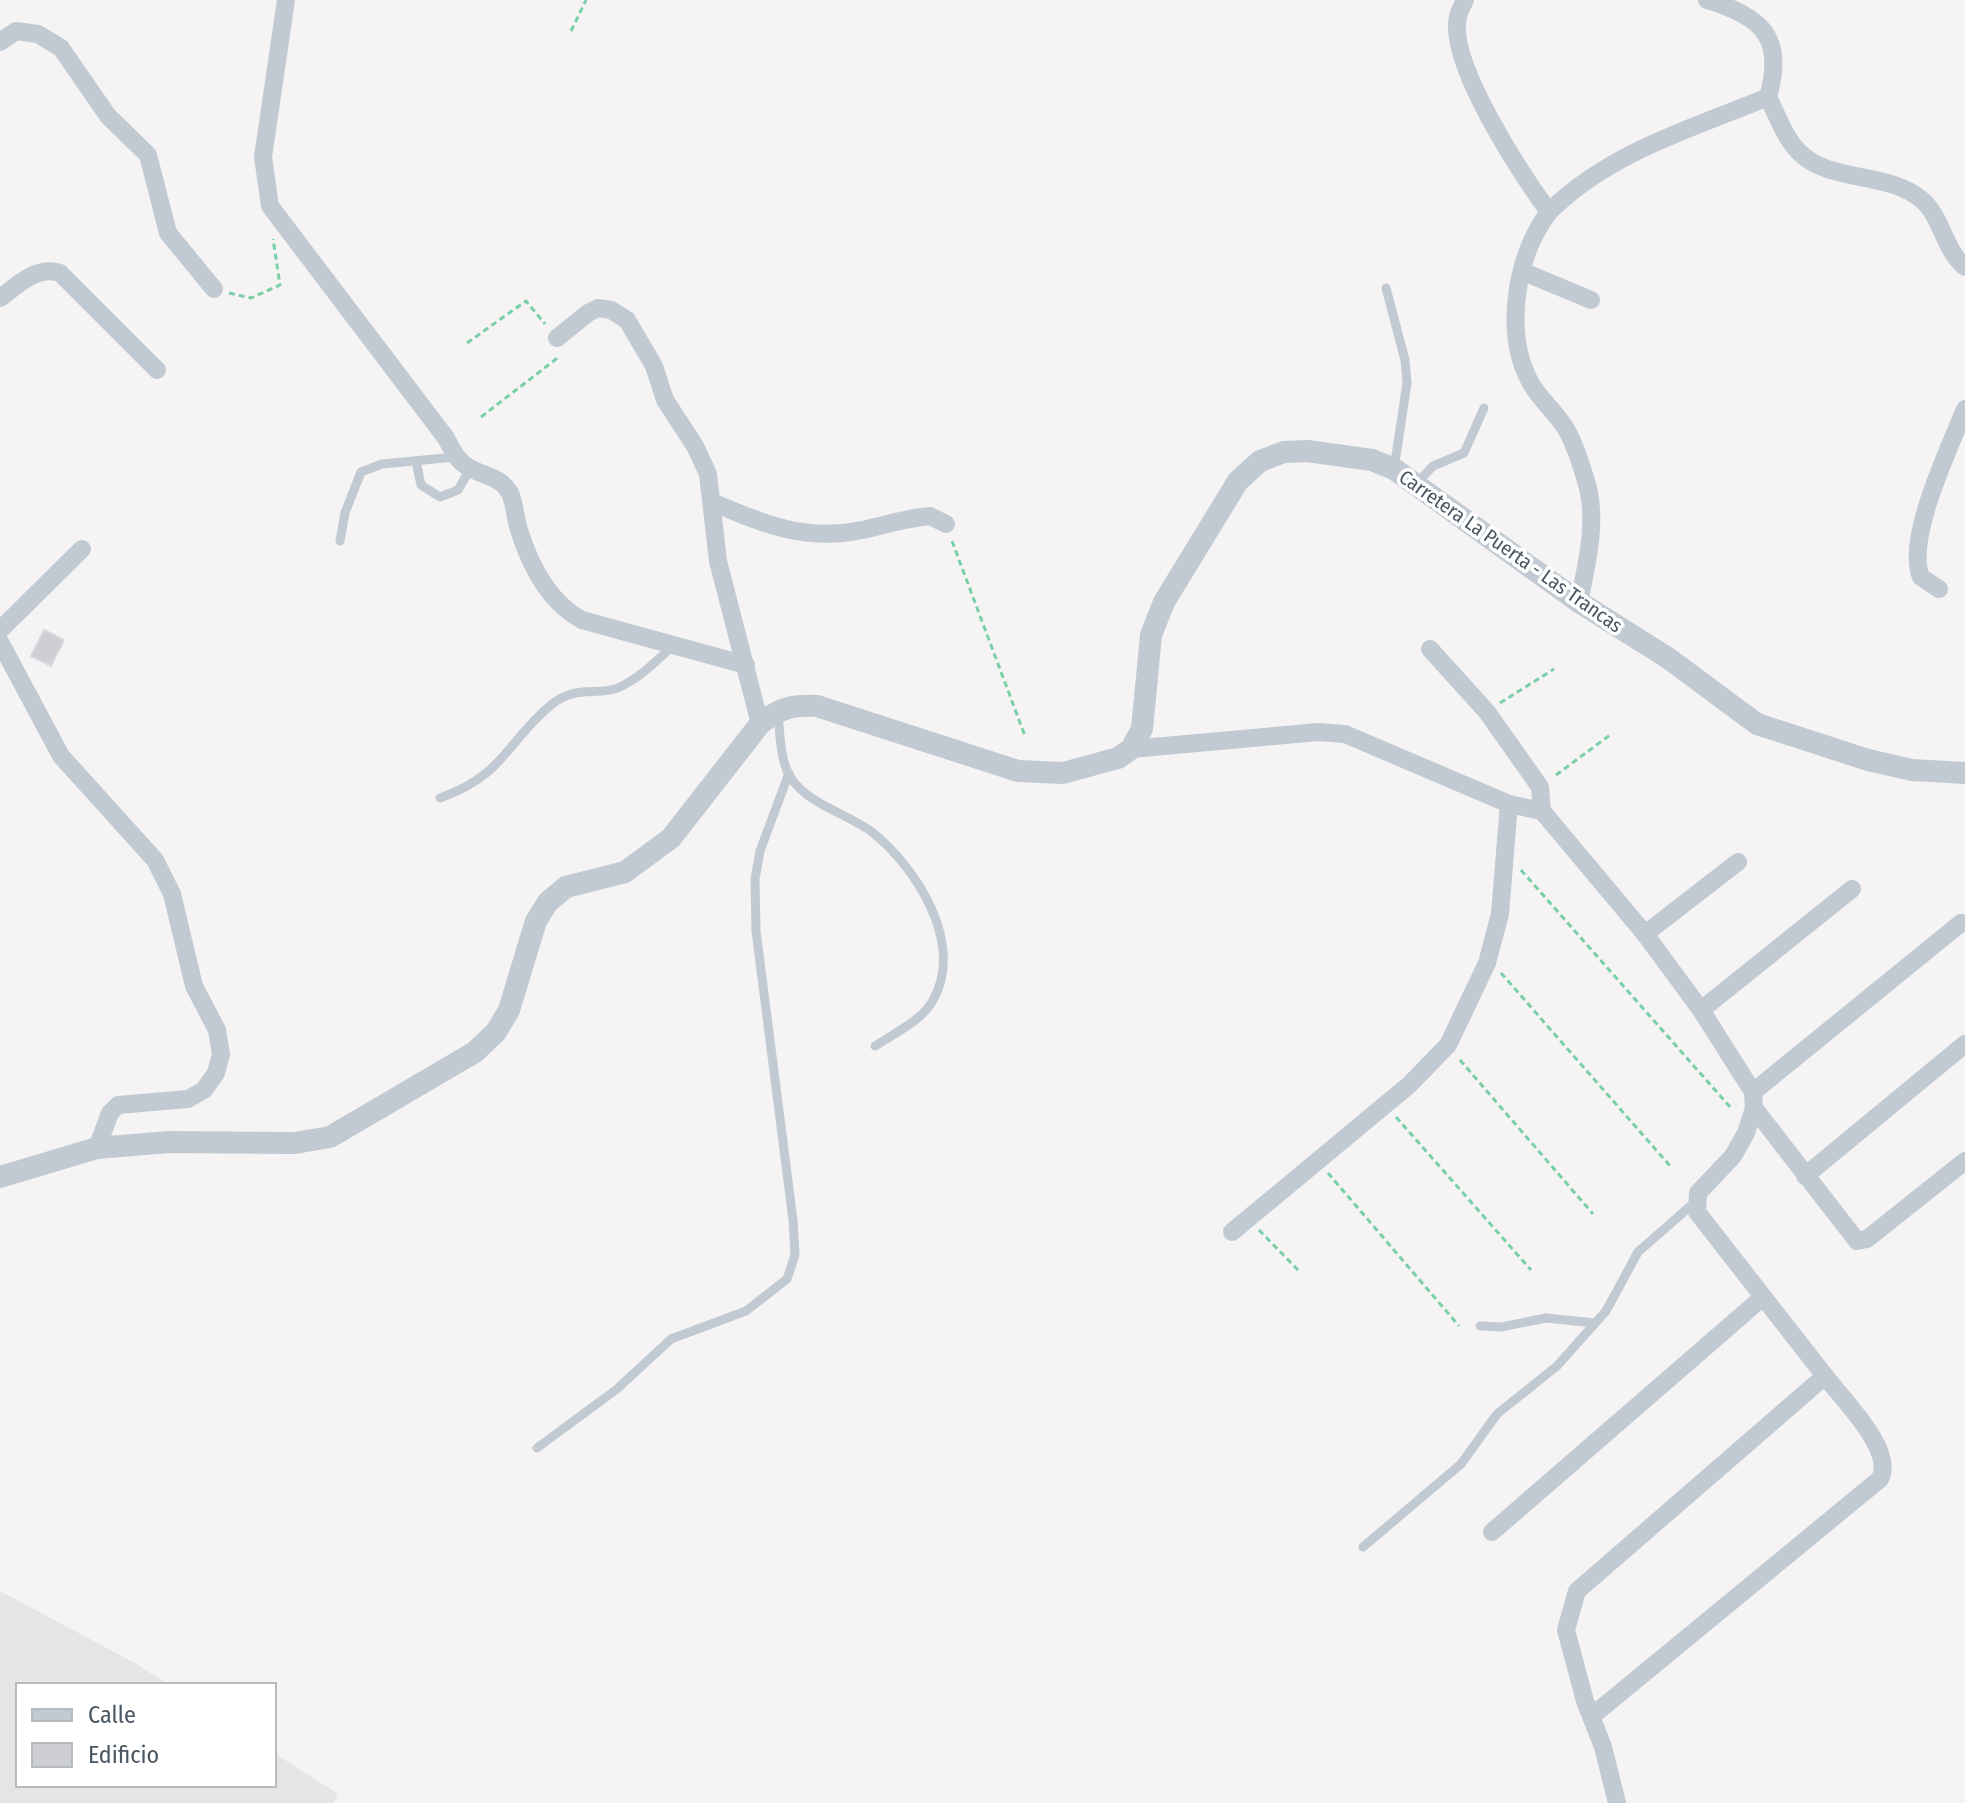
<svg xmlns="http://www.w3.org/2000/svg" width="1965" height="1803" viewBox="0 0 1965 1803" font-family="'Fira Sans Condensed',sans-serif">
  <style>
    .education { fill: #e6e4e5 }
    .building { fill: #cdcfd5; stroke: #d7d9de; stroke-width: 2 }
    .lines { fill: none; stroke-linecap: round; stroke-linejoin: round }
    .path { stroke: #7ad0a6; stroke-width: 3; stroke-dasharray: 6 4; stroke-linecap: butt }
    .service { stroke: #c1cad2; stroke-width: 9 }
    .minor { stroke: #c1cad2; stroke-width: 18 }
    .tertiary { stroke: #c1cad2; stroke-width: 22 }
    .labels { text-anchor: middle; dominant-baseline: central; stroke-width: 7; stroke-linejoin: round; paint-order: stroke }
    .street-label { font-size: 20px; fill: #4a5661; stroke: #fff }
  </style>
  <rect width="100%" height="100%" fill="#f5f3f3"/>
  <!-- education -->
  <polygon class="education" points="0,1591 133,1662 169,1685 18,1685 18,1785 274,1785 274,1753 338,1794 333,1803 0,1803"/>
  <!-- building -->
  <polygon class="building" points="44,630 64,640 51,666 31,656"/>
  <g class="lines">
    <!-- path -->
    <g class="path">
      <polyline points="571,31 586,0"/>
      <polyline points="229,293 251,298 280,285 273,239"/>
      <polyline points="467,343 526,301 545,324"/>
      <polyline points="481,417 560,356"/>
      <polyline points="952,541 1025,736"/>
      <polyline points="1500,703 1554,669"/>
      <polyline points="1556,775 1610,735"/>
      <polyline points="1521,870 1731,1108"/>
      <polyline points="1501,973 1671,1167"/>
      <polyline points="1460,1060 1593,1214"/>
      <polyline points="1396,1117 1531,1270"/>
      <polyline points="1328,1173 1459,1326"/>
      <polyline points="1259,1230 1298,1270"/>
    </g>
    <!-- service -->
    <g class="service">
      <polyline points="1386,288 1405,360 1407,383 1394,469"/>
      <polyline points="416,461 421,485 440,497 458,490 470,469"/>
      <polyline points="1417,483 1433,466 1464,453 1484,408"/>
      <polyline points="340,541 345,513 361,472 382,464 455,457"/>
      <path d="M 778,713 C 780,733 780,762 791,778 C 810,806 847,813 872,832 C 917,868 966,945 932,1002 C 921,1021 893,1034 875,1046"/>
      <path d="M 440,798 C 505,775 505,743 551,705 C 575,684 598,697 620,687 C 641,677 657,660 674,645"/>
      <polyline points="1480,1326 1501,1327 1546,1318 1595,1323"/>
      <polyline points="537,1448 617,1389 671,1339 746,1311 787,1279 795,1255 793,1220 756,931 755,879 760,851 789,773"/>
      <polyline points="1363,1547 1461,1464 1497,1414 1557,1366 1606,1311 1638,1252 1695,1202"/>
    </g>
    <!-- minor -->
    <g class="minor">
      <path d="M 286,0 L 263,157 L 270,206 L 446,438 C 452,449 456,460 468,467 C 482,476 501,476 510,493 C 515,504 515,518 519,530 C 530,565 548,602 582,620 L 746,665"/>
      <path d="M 1465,0 C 1463,5 1459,11 1458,17 C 1447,62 1522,175 1549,212 C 1516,255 1504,331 1529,380 C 1538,398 1556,412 1566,429 C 1575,444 1581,464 1586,481 C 1598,518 1587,564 1579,602"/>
      <path d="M 1707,0 C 1763,17 1785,38 1768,97 C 1777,115 1784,136 1798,151 C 1829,184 1887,170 1922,200 C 1942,217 1944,250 1965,267"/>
      <polyline points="0,42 16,31 38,34 61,48 108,116 148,155 168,233 214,289"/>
      <path d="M 1549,212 C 1609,152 1691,129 1768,97"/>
      <polyline points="1524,272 1591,300"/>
      <path d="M 0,298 C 18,285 37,265 60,273 L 157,370"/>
      <polyline points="557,338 588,313 598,308 611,310 627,320 654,366 665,400 695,446 708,474 718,561 760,724"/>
      <path d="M 712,502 C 763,524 806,542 862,530 C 885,525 907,518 930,516 L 946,524"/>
      <path d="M 1939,589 L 1921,577 C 1905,539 1950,447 1965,409"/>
      <polyline points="0,630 82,549"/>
      <polyline points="0,642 61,756 155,860 172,894 194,986 217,1030 221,1054 216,1073 204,1090 188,1099 118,1105 110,1113 97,1148"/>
      <polyline points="1430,649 1487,712 1540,787 1542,811"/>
      <polyline points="1131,749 1318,732 1345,734 1509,804 1542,811 1645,934 1701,1010 1753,1092 1754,1108 1746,1133 1733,1156 1698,1193 1697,1212 1825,1376 1577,1591 1566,1630 1585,1701 1603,1747 1617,1803"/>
      <polyline points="1645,934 1738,862"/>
      <polyline points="1701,1010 1852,889"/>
      <polyline points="1753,1092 1961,923"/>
      <polyline points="1754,1108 1857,1241 1867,1239 1965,1161"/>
      <polyline points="1805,1176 1965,1044"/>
      <polyline points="1232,1232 1409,1085 1448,1045 1487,963 1500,914 1509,804"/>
      <polyline points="1492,1532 1763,1297"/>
      <path d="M 1592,1716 L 1880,1479 C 1895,1450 1843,1400 1825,1376"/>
    </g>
    <!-- tertiary -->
    <path class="tertiary" d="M 0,1177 L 97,1148 L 169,1142 L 295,1143 L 330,1137 L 475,1052 L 496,1032 L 509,1010 L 536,921 L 548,902 L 566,887 L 625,872 L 671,838 L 760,724 C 779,708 792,705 817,706 L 1018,771 L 1063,773 L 1118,758 L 1131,749 L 1142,729 L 1151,635 L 1164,602 L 1238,481 L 1260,461 L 1284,452 L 1307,451 L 1372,460 L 1394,469 L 1579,602 L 1668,658 L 1757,724 L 1868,760 L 1912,770 L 1965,773"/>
  </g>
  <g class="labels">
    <!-- street labels -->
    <g class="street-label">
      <text transform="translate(1511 551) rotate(35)">Carretera La Puerta - Las Trancas</text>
    </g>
  </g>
  <!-- legend -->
  <rect x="16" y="1683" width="260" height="104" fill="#ffffff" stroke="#b7bbc0" stroke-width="2"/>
  <rect x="32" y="1709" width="40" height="12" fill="#c1cad2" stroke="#b7bbc0" stroke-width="2"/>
  <text x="88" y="1723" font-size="24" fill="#4a5661">Calle</text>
  <rect x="32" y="1743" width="40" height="24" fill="#cdcfd5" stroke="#b7bbc0" stroke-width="2"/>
  <text x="88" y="1763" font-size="24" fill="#4a5661">Edificio</text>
</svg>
